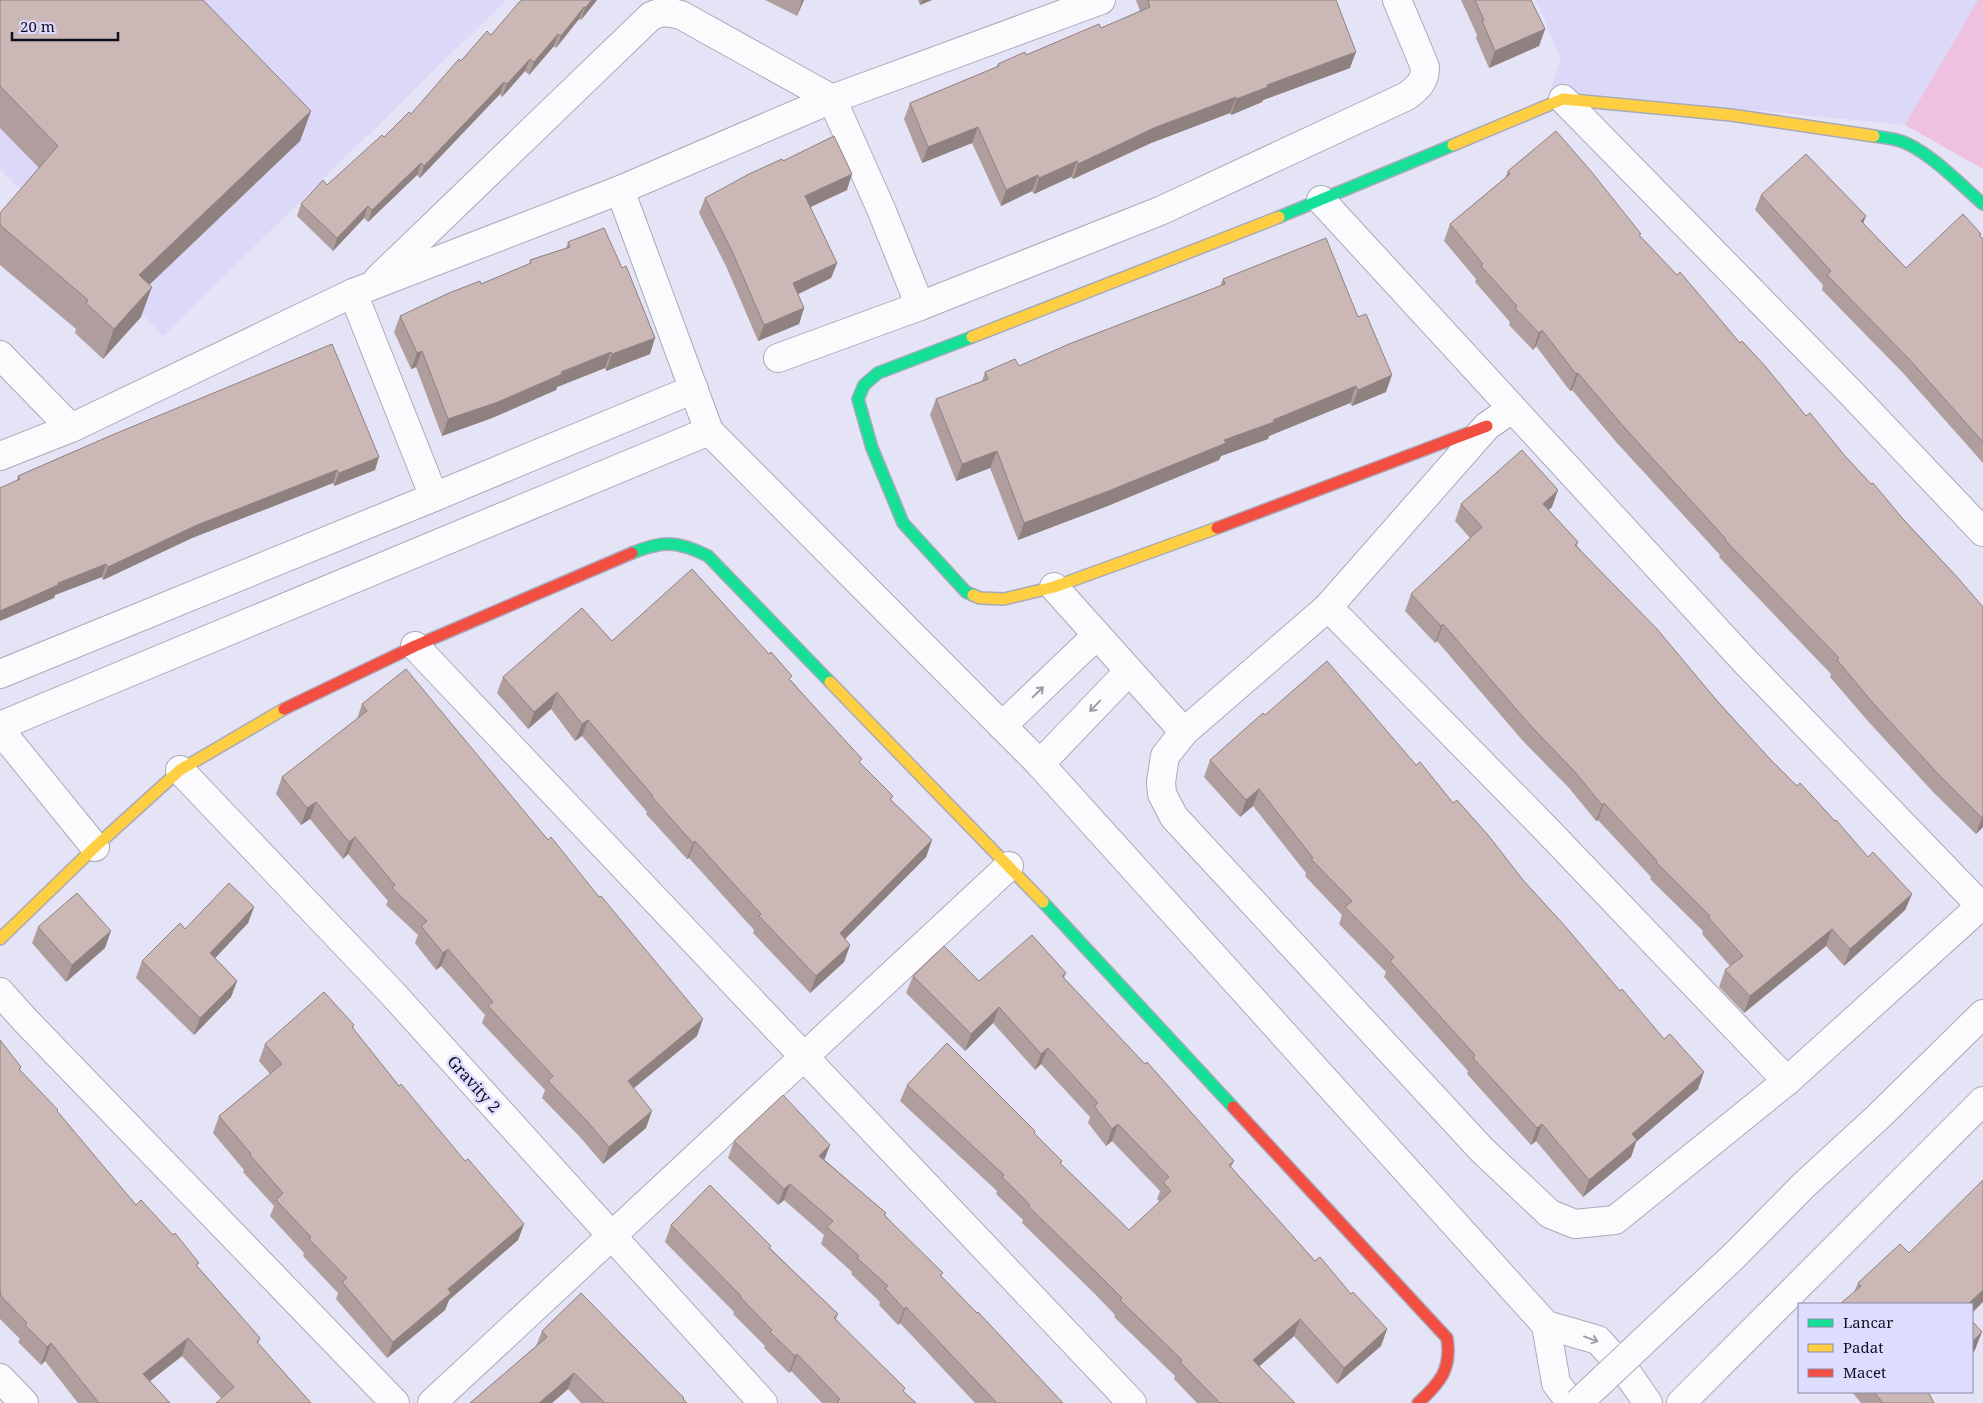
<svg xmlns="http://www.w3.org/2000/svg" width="1983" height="1403" viewBox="0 0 1983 1403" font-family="'Noto Serif',serif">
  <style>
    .built { fill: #dbd8f8 }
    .green { fill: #efc1e0 }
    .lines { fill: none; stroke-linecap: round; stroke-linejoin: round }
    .street-casing { stroke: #aaa9b9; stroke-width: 30 }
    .fast-casing { stroke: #aaa9b9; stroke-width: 14 }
    .slow-casing { stroke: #aaa9b9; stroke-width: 14 }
    .jam-casing { stroke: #aaa9b9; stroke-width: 14 }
    .street { stroke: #fbfbfe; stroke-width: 28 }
    .fast { stroke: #16e098; stroke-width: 11 }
    .slow { stroke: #ffcf43; stroke-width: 11 }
    .jam { stroke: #f24e42; stroke-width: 11 }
    .street-bridge-casing { stroke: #aaa9b9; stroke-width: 30; stroke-linecap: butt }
    .street-bridge { stroke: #fbfbfe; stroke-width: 28 }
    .wall { fill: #af9e9d }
    .shaded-wall { fill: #8e817f }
    .building { fill: #cbb8b6; stroke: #8e817f }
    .oneway { stroke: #9d9da4 }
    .labels { text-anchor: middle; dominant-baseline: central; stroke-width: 5; stroke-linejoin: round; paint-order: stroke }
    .street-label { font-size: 16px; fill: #110f1e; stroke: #dedcff }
  </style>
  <rect width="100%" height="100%" fill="#e5e4f7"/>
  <!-- built -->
  <g class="built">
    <polygon points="0,0 506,0 163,336 0,169"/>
    <polygon points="1536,0 1978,0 1905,125 1550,90 1561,59"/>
  </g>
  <!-- green -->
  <polygon class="green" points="1978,0 1983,0 1983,169 1905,125"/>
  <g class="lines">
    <defs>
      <g id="street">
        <polyline points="1563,99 1852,394 1983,532"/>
        <polyline points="620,190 709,431 1040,764 1546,1325 1598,1340 1625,1370 1648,1403"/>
        <polyline points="1321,200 1742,658 1981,906"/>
        <path d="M 378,279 L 651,16 C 662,11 669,12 681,15 L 832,99 L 881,209 L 920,306"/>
        <polyline points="353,293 434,497"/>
        <polyline points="0,355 71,428"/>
        <path d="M 778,358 L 920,306 L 1160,211 L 1407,96 C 1419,87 1425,81 1425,67 L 1397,0"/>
        <polyline points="1512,409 1487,426 1328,607 1184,732 1165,756 1161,782 1162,794 1174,817 1482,1150 1550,1214 1575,1224 1615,1220 1787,1081 1983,904"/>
        <polyline points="0,456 71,428 353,293 620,190 832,99 1101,0"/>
        <polyline points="1054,587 1184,732"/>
        <polyline points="1328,607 1546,829 1787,1081"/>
        <polyline points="415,646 1132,1403"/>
        <polyline points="0,674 434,497 694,389"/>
        <polyline points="0,726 709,431"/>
        <polyline points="1002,726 1097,635"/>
        <polyline points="0,730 95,847"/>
        <polyline points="1040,764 1129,671"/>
        <polyline points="180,770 392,993 763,1403"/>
        <polyline points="0,992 24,1019 395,1403"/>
        <polyline points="1546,1325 1556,1383 1571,1403"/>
        <polyline points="1629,1355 1735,1255 1804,1185 1878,1117 1983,1014"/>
        <polyline points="0,1378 24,1403"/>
        <polyline points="432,1403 1009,866"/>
        <polyline points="1681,1403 1983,1101"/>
      </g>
      <g id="fast">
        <path d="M 1874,136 C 1881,137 1889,138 1897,140 C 1925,147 1961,185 1983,204"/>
        <polyline points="1279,217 1453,145"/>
        <polyline points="972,337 878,373 864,385 858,399 872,448 903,523 966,592 973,595"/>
        <path d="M 632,553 C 663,540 678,541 708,556 L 830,682"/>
        <polyline points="1043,902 1233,1107"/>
      </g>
      <g id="slow">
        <polyline points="1453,145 1563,99 1731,115 1874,136"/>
        <polyline points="972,337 1279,217"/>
        <polyline points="973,595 980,598 1004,599 1054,587 1217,528"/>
        <polyline points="830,682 1043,902"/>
        <polyline points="0,939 95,847 180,770 284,709"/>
      </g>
      <g id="jam">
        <polyline points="1217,528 1487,426"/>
        <polyline points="284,709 415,646 632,553"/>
        <path d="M 1233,1107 L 1447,1338 C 1452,1369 1440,1383 1418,1403"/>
      </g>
    </defs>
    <!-- street casing -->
    <use href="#street" class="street-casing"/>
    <!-- fast casing -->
    <use href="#fast" class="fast-casing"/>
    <!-- slow casing -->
    <use href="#slow" class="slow-casing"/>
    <!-- jam casing -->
    <use href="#jam" class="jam-casing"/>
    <!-- street -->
    <use href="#street" class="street"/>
    <!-- fast -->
    <use href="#fast" class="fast"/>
    <!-- slow -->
    <use href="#slow" class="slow"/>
    <!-- jam -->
    <use href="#jam" class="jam"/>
    <defs>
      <polyline id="street-bridge" points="1578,1403 1629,1355"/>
    </defs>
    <!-- street-bridge casing -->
    <use href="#street-bridge" class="street-bridge-casing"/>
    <!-- street-bridge -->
    <use href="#street-bridge" class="street-bridge"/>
  </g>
  <!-- wall -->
  <g class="wall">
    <polygon points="0,0 311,111 300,141 149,285 141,317 103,359 75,333 76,329 0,265 0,213 39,168 0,128"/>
    <polygon points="597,0 581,20 579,19 556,48 554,46 529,75 525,71 502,97 500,94 420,178 417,175 368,222 364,218 333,251 297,216 301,204 327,185 411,114 461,61 491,35"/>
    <polygon points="765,0 804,0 797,16"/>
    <polygon points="918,0 932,0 920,5"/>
    <polygon points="1136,0 1336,0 1350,68 1263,100 1262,102 1231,115 1230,113 1151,143 1073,179 1071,177 1034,194 1032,191 1001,206 972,143 922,163 904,119 910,103 996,67 998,64 1026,55 1101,28 1140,11"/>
    <polygon points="1461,0 1531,0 1545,29 1539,46 1489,68 1476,38 1477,35"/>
    <polygon points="783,161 847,190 810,207 837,263 831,278 798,294 804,308 799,324 758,341 726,266 699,213 705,198"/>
    <polygon points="1508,171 1640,236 1740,343 1806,416 1845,456 1957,577 1983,827 1976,834 1933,792 1867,720 1830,677 1831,674 1719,557 1720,555 1617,443 1572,390 1570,391 1536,346 1533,350 1509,325 1510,322 1475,282 1476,279 1444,241 1450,224 1505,178"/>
    <polygon points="1761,195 1863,223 1906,268 1981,234 1980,236 1983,239 1983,463 1904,374 1822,290 1823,285 1755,210"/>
    <polygon points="568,242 650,354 606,371 605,368 557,387 556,390 492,418 442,436 416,367 411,369 394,332 400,316 529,265 530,260 566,248"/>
    <polygon points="1223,279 1386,392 1352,406 1350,403 1269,436 1268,439 1221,456 1219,460 1105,507 1018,540 990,468 956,481 930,415 936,399 982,381 985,372 1019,366 1220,286"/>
    <polygon points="112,435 375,470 334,486 333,483 192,538 103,580 102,577 55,595 54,598 17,480 18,476"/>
    <polygon points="1461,504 1552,507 1548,510 1578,542 1577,546 1769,758 1868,857 1912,894 1905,910 1844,966 1826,946 1744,1013 1719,987 1725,970 1730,966 1702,934 1703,931 1650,879 1651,877 1598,820 1596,821 1569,788 1523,741 1437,641 1435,643 1405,611 1411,594 1470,538 1455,521"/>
    <polygon points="612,641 791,680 860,763 893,796 891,800 932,840 926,857 845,939 850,945 844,962 810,993 753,933 754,930 689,858 687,859 646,814 647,812 582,736 575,741 551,709 528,729 497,693 503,677"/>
    <polygon points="362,704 697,1036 633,1088 646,1128 603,1164 580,1137 542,1098 545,1090 482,1023 485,1015 441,966 436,970 415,943 418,935 386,905 388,901 348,854 343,859 310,819 301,825 276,794 282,777 357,719"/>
    <polygon points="1265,715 1416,765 1453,803 1523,880 1698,1089 1636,1142 1631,1157 1583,1197 1536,1141 1531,1145 1467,1074 1468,1071 1384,977 1386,972 1339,924 1342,915 1305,876 1306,873 1253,806 1240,817 1204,777 1210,760"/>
    <polygon points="254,907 248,923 215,958 237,981 231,997 194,1035 136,978 142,961 185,929"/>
    <polygon points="38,927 105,948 66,982 32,943"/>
    <polygon points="1066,973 1064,978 1234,1161 1231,1167 1315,1261 1351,1294 1387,1329 1381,1346 1337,1384 1294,1336 1259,1366 1295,1403 1197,1403 1174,1379 1175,1376 1114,1317 1115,1315 1095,1294 1022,1223 1023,1220 996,1194 997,1191 900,1101 907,1085 1034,1133 1062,1161 1061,1164 1129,1230 1160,1202 1157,1199 1160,1191 1112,1141 1106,1146 1088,1123 1090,1117 1041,1064 1035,1070 993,1023 965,1051 906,993 913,976 979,981"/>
    <polygon points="354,1025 353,1029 399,1086 465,1161 524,1224 518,1240 449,1300 445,1310 387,1358 336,1299 338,1293 303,1256 304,1253 270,1216 274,1206 243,1172 244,1170 213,1133 219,1116 270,1074 259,1061 265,1044"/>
    <polygon points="0,1040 21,1067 20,1070 57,1112 136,1205 198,1267 260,1338 258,1344 311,1403 221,1398 182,1356 150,1381 170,1403 78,1403 45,1361 41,1365 18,1342 20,1339 0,1319"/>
    <polygon points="734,1141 825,1160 886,1213 885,1215 941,1277 1063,1403 975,1403 900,1323 898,1325 879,1305 880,1302 851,1274 852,1272 821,1244 824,1235 784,1200 778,1205 728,1158"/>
    <polygon points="671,1225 771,1246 770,1248 838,1314 836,1319 904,1392 916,1403 822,1403 791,1371 789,1373 764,1348 765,1346 733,1314 734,1312 665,1242"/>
    <polygon points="1909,1253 1983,1302 1854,1292 1858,1283"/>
    <polygon points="542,1331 684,1398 684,1400 687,1403 581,1403 568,1389 552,1403 470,1403 536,1346"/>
    <polygon points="1852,1392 1930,1392 1929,1393 1934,1403 1861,1403"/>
  </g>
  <!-- shaded-wall -->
  <g class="shaded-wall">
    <polygon points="592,0 597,0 581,20 585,8"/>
    <polygon points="802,0 804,0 797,16"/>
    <polygon points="922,0 932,0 920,5"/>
    <polygon points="584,7 579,19 556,48 561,36"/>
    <polygon points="1545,29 1539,46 1489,68 1495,51"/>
    <polygon points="558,34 554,46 529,75 534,62"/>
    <polygon points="1356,52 1350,68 1263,100 1262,102 1231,115 1236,99 1267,85"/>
    <polygon points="530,59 525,71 502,97 507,84"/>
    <polygon points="504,82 500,94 420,178 424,166"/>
    <polygon points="1236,97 1230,113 1151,143 1073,179 1078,164 1156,127"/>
    <polygon points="311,111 300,141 128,305 139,275"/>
    <polygon points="978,127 972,143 922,163 928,147"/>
    <polygon points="1077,161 1071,177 1034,194 1039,178"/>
    <polygon points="421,163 417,175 368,222 372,210"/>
    <polygon points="852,174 847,190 800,212 805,196"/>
    <polygon points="1038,175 1032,191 1001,206 1006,190"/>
    <polygon points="368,206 364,218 333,251 337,238"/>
    <polygon points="1866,216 1860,231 1861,221"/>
    <polygon points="837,263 831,278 788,299 793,283"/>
    <polygon points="152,287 141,317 103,359 114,329"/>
    <polygon points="804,308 799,324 758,341 764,325"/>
    <polygon points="1542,330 1536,346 1533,350 1539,333"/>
    <polygon points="655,338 650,354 606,371 612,354"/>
    <polygon points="422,351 416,367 411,369 417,353"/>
    <polygon points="611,352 605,368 557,387 556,390 492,418 442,436 448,419"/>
    <polygon points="1578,373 1572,390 1570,391 1576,374"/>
    <polygon points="1392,375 1386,392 1352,406 1358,390"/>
    <polygon points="1356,386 1350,403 1269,436 1268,439 1221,456 1219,460 1105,507 1018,540 1024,523"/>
    <polygon points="997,451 990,468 956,481 962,464"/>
    <polygon points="379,457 375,470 334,486 339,473"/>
    <polygon points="337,470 333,483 192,538 103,580 108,567 197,525"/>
    <polygon points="1558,490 1552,507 1536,521 1543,504"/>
    <polygon points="106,564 102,577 55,595 54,598 0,621 0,611 58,583"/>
    <polygon points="1443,624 1437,641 1435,643 1441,626"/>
    <polygon points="557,692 551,709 528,729 534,712"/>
    <polygon points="588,720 582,736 575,741 582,724"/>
    <polygon points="1259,789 1253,806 1240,817 1246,800"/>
    <polygon points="316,802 310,819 301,825 307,808"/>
    <polygon points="1604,803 1598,820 1596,821 1602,805"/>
    <polygon points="1983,816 1983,827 1976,834 1982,818"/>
    <polygon points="355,837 348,854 343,859 349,842"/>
    <polygon points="932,840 926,857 834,950 840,933"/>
    <polygon points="695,841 689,858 687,859 693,843"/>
    <polygon points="1912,894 1905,910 1844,966 1850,949"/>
    <polygon points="254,907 248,923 204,970 210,953"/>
    <polygon points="1832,929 1826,946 1744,1013 1750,996"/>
    <polygon points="111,931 105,948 66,982 72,965"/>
    <polygon points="850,945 844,962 810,993 816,976"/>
    <polygon points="448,949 441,966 436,970 443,953"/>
    <polygon points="237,981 231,997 194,1035 200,1018"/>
    <polygon points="999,1007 993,1023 965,1051 971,1034"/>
    <polygon points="703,1019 697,1036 622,1098 628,1081"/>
    <polygon points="1048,1048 1041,1064 1035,1070 1041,1054"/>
    <polygon points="1704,1072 1698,1089 1636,1142 1631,1157 1583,1197 1589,1180 1632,1134"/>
    <polygon points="652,1111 646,1128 603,1164 609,1147"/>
    <polygon points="1118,1124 1112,1141 1106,1146 1112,1129"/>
    <polygon points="1542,1124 1536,1141 1531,1145 1537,1128"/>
    <polygon points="830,1145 824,1161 819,1156"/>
    <polygon points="790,1184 784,1200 778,1205 784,1189"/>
    <polygon points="524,1224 518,1240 449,1300 445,1310 387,1358 393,1342 448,1289"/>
    <polygon points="1983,1290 1983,1302 1972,1313 1972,1304 1968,1304"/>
    <polygon points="906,1307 900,1323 898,1325 904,1309"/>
    <polygon points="1300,1319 1294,1336 1247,1377 1253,1360"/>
    <polygon points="1387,1329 1381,1346 1337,1384 1344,1368"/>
    <polygon points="1982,1332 1975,1350 1972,1354 1972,1342"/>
    <polygon points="188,1338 182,1356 136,1392 143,1374"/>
    <polygon points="51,1343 45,1361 41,1365 47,1347"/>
    <polygon points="797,1354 791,1371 789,1373 795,1356"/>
    <polygon points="574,1373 568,1389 552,1403 539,1403"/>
  </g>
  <!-- building -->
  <g class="building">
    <polygon points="0,0 203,0 311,111 139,275 152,287 114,329 86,303 88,300 0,225 0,213 58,146 0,86"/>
    <polygon points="521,0 592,0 585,8 584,7 561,36 558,34 534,62 530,59 507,84 504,82 424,166 421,163 372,210 368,206 337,238 301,204 323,180 327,185 382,135 384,137 409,112 411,114 459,59 461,61 487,31 491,35"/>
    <polygon points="1148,0 1336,0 1356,52 1267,85 1268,87 1236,99 1236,97 1156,127 1078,164 1077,161 1039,178 1038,175 1006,190 978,127 928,147 910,103 999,66 998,64 1025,52 1026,55 1099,24 1101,28 1150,7"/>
    <polygon points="1475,0 1531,0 1545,29 1495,51 1482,21 1484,20"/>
    <polygon points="1556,131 1590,170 1641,234 1639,235 1677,275 1680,272 1740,343 1742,341 1765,366 1806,416 1810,413 1845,456 1871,484 1873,483 1903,519 1957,577 1983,607 1983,816 1982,818 1939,775 1873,703 1837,660 1839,658 1725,540 1726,539 1623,426 1578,373 1576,374 1542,330 1539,333 1515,308 1517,306 1481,266 1483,264 1450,224 1510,174 1508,171"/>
    <polygon points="834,136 852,174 805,196 837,263 793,283 804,308 764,325 732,251 705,198 749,174 782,159 783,161"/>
    <polygon points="1806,154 1866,216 1861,221 1906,268 1963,214 1981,234 1979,235 1983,239 1983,442 1909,359 1827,275 1831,271 1761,195"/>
    <polygon points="604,228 622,268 626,266 655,338 612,354 611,352 561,372 562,374 498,402 448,419 422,351 417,353 400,316 449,293 480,281 481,284 531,263 530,260 570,247 568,242"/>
    <polygon points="1326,238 1358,317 1366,314 1392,375 1358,390 1356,386 1273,420 1274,422 1224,440 1226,443 1111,490 1024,523 997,451 962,464 936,399 988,379 985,372 1015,359 1019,366 1069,344 1225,284 1223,279"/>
    <polygon points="332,344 379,457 339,473 337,470 197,525 108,567 106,564 58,583 58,585 0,611 0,488 20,479 18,476 112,435"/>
    <polygon points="1522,450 1558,490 1543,504 1578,542 1575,545 1657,629 1718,702 1769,758 1797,786 1800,783 1835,821 1836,820 1868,857 1873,852 1912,894 1850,949 1832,929 1750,996 1725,970 1743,956 1708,917 1710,916 1656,862 1657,861 1604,803 1602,805 1575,772 1529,724 1443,624 1441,626 1411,594 1482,527 1461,504"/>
    <polygon points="692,569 769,654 771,652 792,676 789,679 862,759 859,762 893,796 890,799 932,840 840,933 850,945 816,976 759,916 761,914 695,841 693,843 652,797 653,796 588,720 582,724 557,692 534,712 503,677 582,608 612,641"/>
    <polygon points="1327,661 1416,765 1420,762 1453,803 1457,800 1488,835 1523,880 1564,925 1620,991 1622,989 1664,1039 1670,1034 1704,1072 1632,1134 1637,1140 1589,1180 1542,1124 1537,1128 1473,1058 1475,1055 1390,961 1394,957 1345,907 1352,901 1311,859 1313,858 1259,789 1246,800 1210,760 1263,713 1265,715"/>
    <polygon points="406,669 548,840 551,837 599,897 601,896 703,1019 628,1081 652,1111 609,1147 586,1120 548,1081 553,1076 488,1006 493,1002 448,949 443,953 421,926 427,921 392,888 395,885 355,837 349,842 316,802 307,808 282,777 367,711 362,704"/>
    <polygon points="229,883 254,907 210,953 237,981 200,1018 142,961 180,923 185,929"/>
    <polygon points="77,893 111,931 72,965 38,927"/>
    <polygon points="1032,935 1066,973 1062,976 1145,1064 1147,1062 1234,1161 1229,1165 1315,1261 1320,1257 1351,1294 1353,1292 1387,1329 1344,1368 1300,1319 1253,1360 1295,1403 1220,1403 1180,1362 1182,1360 1120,1300 1122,1298 1101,1277 1028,1206 1030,1205 1002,1177 1004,1175 907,1085 947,1043 1035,1131 1034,1133 1062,1161 1060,1163 1129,1230 1171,1191 1163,1182 1169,1177 1118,1124 1112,1129 1094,1106 1098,1103 1048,1048 1041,1054 999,1007 971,1034 913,976 944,946 979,981"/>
    <polygon points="324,992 354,1025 352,1027 399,1086 401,1084 465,1161 468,1159 524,1224 448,1289 451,1293 393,1342 342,1282 347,1278 309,1239 311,1237 276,1200 283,1193 250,1155 251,1154 219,1116 282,1064 265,1044"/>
    <polygon points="0,1040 21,1067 19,1069 58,1110 57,1111 136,1205 141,1200 173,1235 175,1233 199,1263 196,1265 260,1338 257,1342 311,1403 216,1403 234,1387 188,1338 143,1374 170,1403 99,1403 51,1343 47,1347 25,1325 27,1323 0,1295 1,1293 0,1291"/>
    <polygon points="783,1095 830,1145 819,1156 886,1213 884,1215 943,1273 940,1275 977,1313 978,1312 1063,1403 997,1403 906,1307 904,1309 885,1288 888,1286 857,1258 859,1256 827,1227 833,1221 790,1184 784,1189 734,1141"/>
    <polygon points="1983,1180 1983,1290 1968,1304 1840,1304 1861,1286 1858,1283 1900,1244 1909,1253"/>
    <polygon points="710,1185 771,1246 769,1248 838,1314 834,1318 905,1388 903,1391 916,1403 838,1403 837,1402 840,1399 797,1354 795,1356 770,1332 772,1330 740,1297 741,1296 671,1225"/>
    <polygon points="581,1293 684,1398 683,1399 687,1403 605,1403 574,1373 539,1403 470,1403 547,1337 542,1331"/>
    <polygon points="1972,1321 1982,1332 1972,1342"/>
    <polygon points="1874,1392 1928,1392 1934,1403 1883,1403"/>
  </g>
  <!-- one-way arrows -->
  <defs><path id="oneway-shaft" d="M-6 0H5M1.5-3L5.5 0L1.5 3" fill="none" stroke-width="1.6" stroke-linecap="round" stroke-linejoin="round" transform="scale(1.25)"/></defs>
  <g class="oneway">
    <use href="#oneway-shaft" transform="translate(1038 692) rotate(-44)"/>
    <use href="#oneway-shaft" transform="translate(1095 706) rotate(134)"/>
    <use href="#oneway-shaft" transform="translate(1591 1339) rotate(20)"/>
  </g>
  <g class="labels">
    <!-- street labels -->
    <g class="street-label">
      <text transform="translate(474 1084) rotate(48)">Gravity 2</text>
    </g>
  </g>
  <!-- legend -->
  <rect x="1798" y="1303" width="175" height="90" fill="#dedcff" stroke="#8c8aa5"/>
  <rect x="1808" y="1319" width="25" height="8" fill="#16e098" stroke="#8c8aa5"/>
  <text x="1843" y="1328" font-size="15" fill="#110f1e">Lancar</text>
  <rect x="1808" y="1344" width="25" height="8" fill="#ffcf43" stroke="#8c8aa5"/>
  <text x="1843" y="1353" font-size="15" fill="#110f1e">Padat</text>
  <rect x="1808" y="1369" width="25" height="8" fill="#f24e42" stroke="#8c8aa5"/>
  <text x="1843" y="1378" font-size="15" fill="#110f1e">Macet</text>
  <!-- scale -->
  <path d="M12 32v8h106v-8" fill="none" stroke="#110f1e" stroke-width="2.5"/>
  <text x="20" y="32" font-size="15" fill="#110f1e" stroke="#dedcff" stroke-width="4" paint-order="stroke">20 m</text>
</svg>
